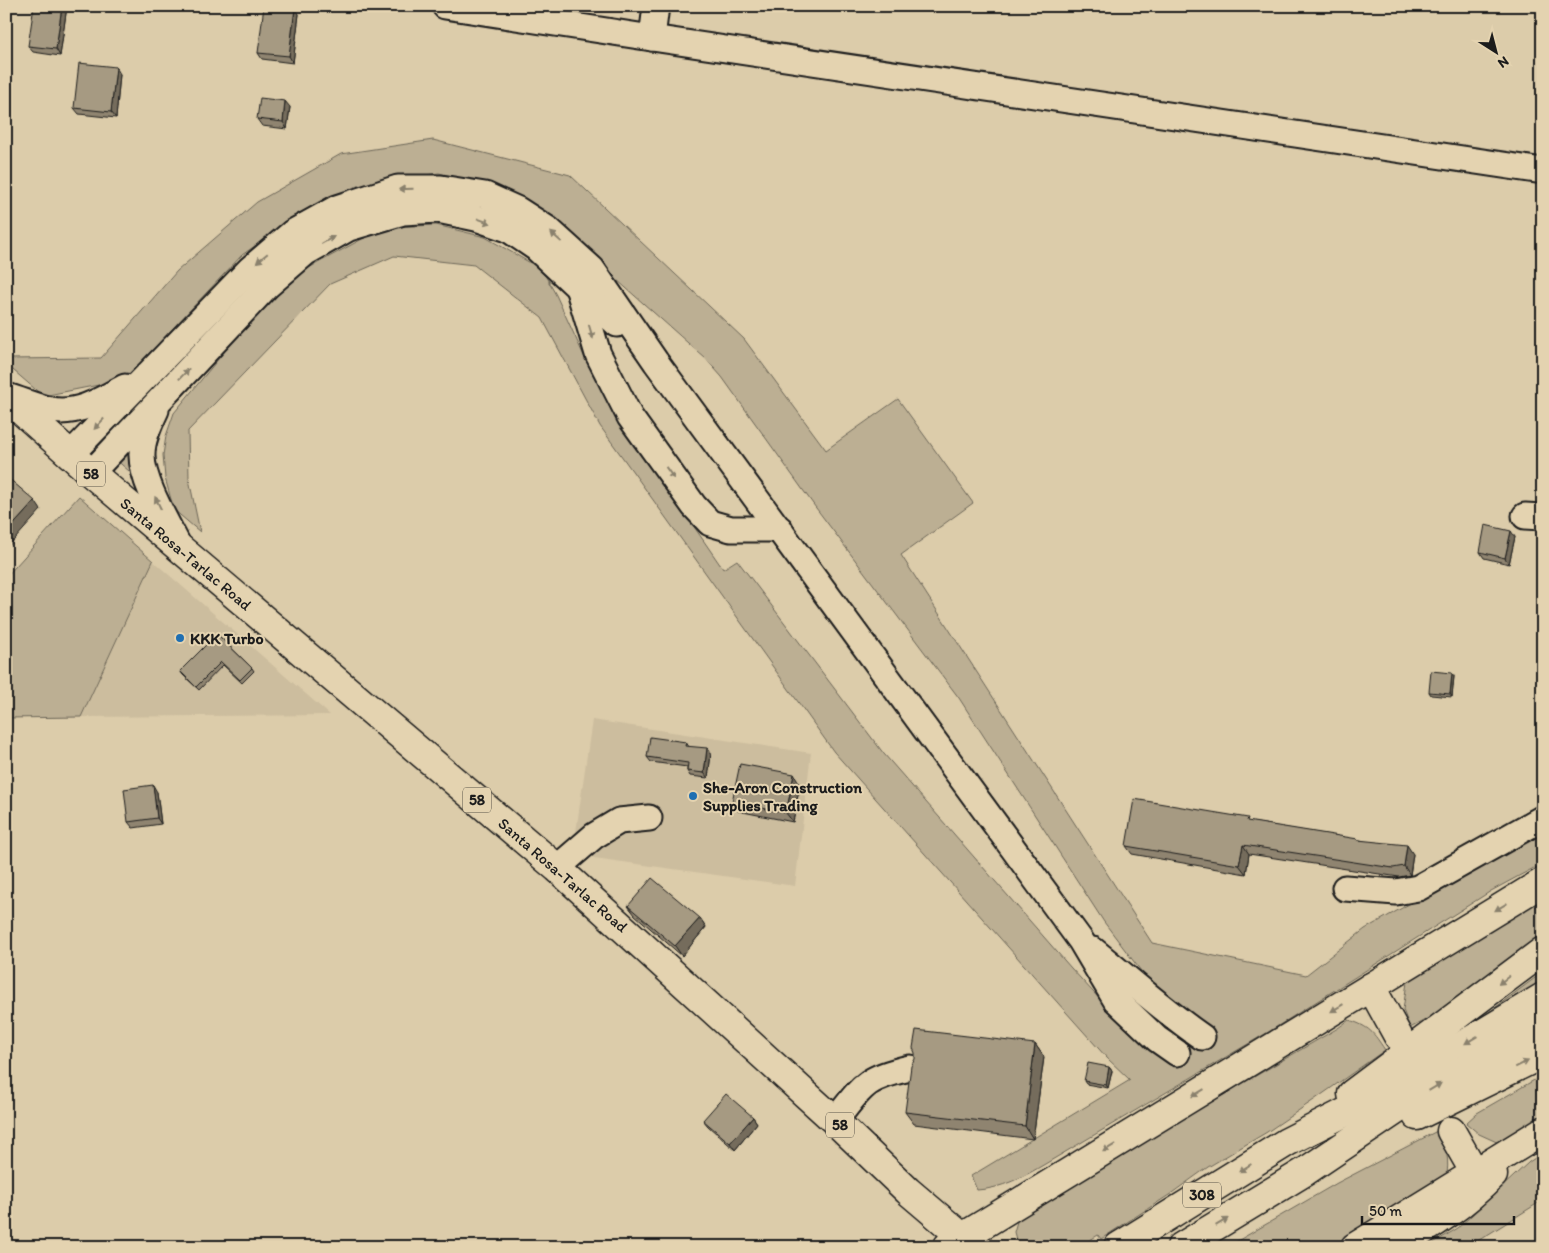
<svg xmlns="http://www.w3.org/2000/svg" width="1549" height="1253" viewBox="0 0 1549 1253" font-family="Itim,sans-serif">
  <style>
    .built { fill: #ccbd9e }
    .green { fill: #bcaf93; stroke: #6c6658 }
    .lines { fill: none; stroke-linecap: round; stroke-linejoin: round }
    .minor-casing { stroke: #1c1c1c; stroke-width: 29 }
    .highway-casing { stroke: #1c1c1c; stroke-width: 31 }
    .minor { stroke: #e4d3b0; stroke-width: 25 }
    .highway { stroke: #e4d3b0; stroke-width: 28 }
    .wall { fill: #8f8470; stroke: #1c1c1c }
    .shaded-wall { fill: #746c5b; stroke: #1c1c1c }
    .building { fill: #a69a82; stroke: #1c1c1c }
    .oneway { fill: #8a816d }
    .poi-dot { fill: #1f6fb2; stroke: #e4d3b0; stroke-width: 2 }
    .labels { text-anchor: middle; dominant-baseline: central; stroke-width: 4; stroke-linejoin: round; paint-order: stroke }
    .shield { fill: #e4d3b0; stroke: #585348; stroke-width: 1 }
    .shield-label { font-size: 15px; font-weight: bold; fill: #1c1c1c }
    .street-label { font-size: 16px; fill: #1c1c1c; stroke: #e4d3b0 }
    .poi-label { font-size: 16px; font-weight: bold; fill: #1c1c1c; stroke: #e4d3b0; text-anchor: start }
  </style>
  <rect width="100%" height="100%" fill="#dcccaa"/>
  <filter id="ink" filterUnits="userSpaceOnUse"><feTurbulence type="fractalNoise" baseFrequency=".02" numOctaves="2"/><feDisplacementMap in="SourceGraphic" scale="10" xChannelSelector="R" yChannelSelector="G"/><feConvolveMatrix kernelMatrix="1 2 1 2 8 2 1 2 1" color-interpolation-filters="sRGB"/></filter>
  <g filter="url(#ink)">
    <!-- built -->
    <g class="built">
      <polygon points="153,561 330,715 81,717"/>
      <polygon points="592,720 811,753 795,886 594,858 575,839"/>
    </g>
    <!-- green -->
    <g class="green">
      <path d="M 433,140 L 570,175 L 744,339 L 826,450 L 898,399 L 973,503 L 901,555 L 1152,943 L 1306,975 L 1365,929 L 1543,828 L 1543,863 L 1491,891 L 1270,1031 L 1045,1164 C 1025,1176 1001,1189 977,1190 L 971,1176 L 1130,1080 L 1107,1058 L 834,752 L 600,426 L 542,318 L 474,265 L 394,256 L 330,284 L 188,431 L 189,479 L 200,532 L 174,510 L 165,478 L 163,455 L 166,436 L 174,413 L 261,307 L 305,270 L 375,232 L 393,227 L 436,225 L 485,237 L 534,265 L 546,277 L 556,295 L 584,356 L 605,397 L 723,569 L 737,560 L 884,754 L 1071,968 L 1105,1005 L 1126,992 L 1190,1045 L 1207,1034 L 1158,991 L 1144,975 L 1104,922 L 959,698 L 813,504 L 722,377 L 706,359 L 599,264 L 559,223 L 529,201 L 495,187 L 439,173 L 396,179 L 286,224 L 242,255 L 124,380 L 43,396 L 6,364 L 6,359 L 101,358 L 177,271 L 257,202 L 341,154 Z"/>
      <polygon points="131,439 137,478 114,458"/>
      <polygon points="79,496 153,561 81,717 6,718 6,577"/>
      <polygon points="1543,898 1543,938 1444,1010 1410,1028 1403,1010 1407,982"/>
      <polygon points="1543,972 1543,982 1484,1016"/>
      <path d="M 1349,1020 C 1370,1027 1373,1032 1385,1050 L 1314,1100 L 1267,1132 L 1208,1167 L 1169,1195 L 1101,1239 L 1098,1235 L 1079,1247 L 1018,1247 L 1014,1232 L 1018,1218 L 1058,1191 L 1338,1028 Z"/>
      <polygon points="1543,1075 1543,1117 1501,1144 1479,1134 1466,1123 1477,1113"/>
      <path d="M 1437,1131 C 1447,1149 1450,1159 1446,1180 L 1338,1247 L 1227,1247 L 1337,1183 Z"/>
      <polygon points="1543,1153 1543,1200 1468,1247 1427,1247 1458,1228 1529,1162"/>
    </g>
    <g class="lines">
      <defs>
        <g id="minor">
          <polyline points="445,6 652,38 1543,171"/>
          <polyline points="652,38 656,6"/>
          <polyline points="578,287 598,354 630,417 694,506 710,523 731,529 780,529"/>
          <path d="M 6,396 C 21,400 36,407 51,410 C 78,415 103,399 125,387"/>
          <path d="M 156,410 C 150,423 142,439 142,454 C 141,480 167,523 179,547"/>
          <polyline points="70,455 250,269 292,233 337,208 398,188 441,188 485,195 518,210 549,230 592,269 656,362 1081,941 1116,1000 1157,1039 1177,1053"/>
          <polyline points="91,473 267,286 305,253 349,228 403,212 438,210 476,218 508,229 536,248 617,324"/>
          <polyline points="1525,516 1543,517"/>
          <polyline points="557,868 594,836 619,821 649,818"/>
          <polyline points="1345,888 1396,892 1418,888 1543,818"/>
          <path d="M 1093,950 C 1129,979 1164,1011 1202,1037"/>
          <path d="M 835,1121 C 863,1085 865,1078 910,1068"/>
        </g>
        <g id="highway">
          <polyline points="6,397 91,473 557,868 835,1121 908,1191 974,1247"/>
          <polyline points="1371,987 1398,1036"/>
          <polyline points="1352,1094 1543,951"/>
          <polyline points="1417,1116 1543,1054"/>
          <polyline points="1451,1131 1475,1173"/>
          <polyline points="948,1246 1543,882"/>
          <polyline points="1118,1247 1287,1142 1383,1093 1543,997"/>
          <polyline points="1181,1247 1306,1171 1401,1107 1543,1022"/>
          <polyline points="1355,1247 1543,1131"/>
          <path d="M 1396,1247 C 1431,1226 1464,1205 1493,1175"/>
        </g>
      </defs>
      <!-- minor casing -->
      <use href="#minor" class="minor-casing"/>
      <!-- highway casing -->
      <use href="#highway" class="highway-casing"/>
      <!-- minor -->
      <use href="#minor" class="minor"/>
      <!-- highway -->
      <use href="#highway" class="highway"/>
    </g>
    <!-- wall -->
    <g class="wall">
      <polygon points="67,6 60,56 33,52 28,46"/>
      <polygon points="669,6 691,6 690,10 670,7"/>
      <polygon points="295,8 299,14 293,63 262,59 258,53"/>
      <polygon points="120,74 116,118 79,114 74,108"/>
      <polygon points="290,107 287,129 262,126 257,119"/>
      <polygon points="1515,537 1509,564 1484,558 1480,552"/>
      <polygon points="217,634 252,668 254,671 242,683 223,665 199,690 183,675 180,671"/>
      <polygon points="1454,676 1452,697 1431,695 1429,692"/>
      <polygon points="686,742 689,747 711,753 708,778 690,776 687,771 687,767 651,762 647,757"/>
      <polygon points="800,784 793,822 738,811 732,802"/>
      <polygon points="157,792 161,824 133,828 128,822"/>
      <polygon points="1251,822 1360,840 1413,854 1410,875 1399,877 1249,854 1246,874 1132,854 1126,846"/>
      <polygon points="628,906 700,918 706,927 682,956 635,915"/>
      <polygon points="1035,1044 1044,1057 1033,1139 914,1124 905,1112"/>
      <polygon points="1109,1067 1112,1071 1108,1088 1086,1084 1084,1081"/>
      <polygon points="753,1117 757,1123 735,1150 708,1126 703,1120"/>
    </g>
    <!-- shaded-wall -->
    <g class="shaded-wall">
      <polygon points="62,6 67,6 60,56 56,49"/>
      <polygon points="295,8 299,14 293,63 289,56"/>
      <polygon points="116,67 120,74 116,118 111,112"/>
      <polygon points="285,101 290,107 287,129 283,122"/>
      <polygon points="35,501 41,510 6,549 6,533"/>
      <polygon points="1511,531 1515,537 1509,564 1505,558"/>
      <polygon points="1452,673 1454,676 1452,697 1450,694"/>
      <polygon points="707,748 711,753 708,778 704,773"/>
      <polygon points="794,774 800,784 793,822 786,813"/>
      <polygon points="153,785 157,792 161,824 157,818"/>
      <polygon points="1243,845 1249,854 1246,874 1239,865"/>
      <polygon points="1407,845 1413,854 1410,875 1404,866"/>
      <polygon points="700,918 706,927 682,956 675,946"/>
      <polygon points="1035,1044 1044,1057 1033,1139 1025,1126"/>
      <polygon points="1109,1067 1112,1071 1108,1088 1106,1085"/>
      <polygon points="753,1117 757,1123 735,1150 730,1143"/>
    </g>
    <!-- building -->
    <g class="building">
      <polygon points="34,6 62,6 56,49 28,46"/>
      <polygon points="264,6 283,6 295,8 289,56 258,53"/>
      <polygon points="79,63 116,67 111,112 74,108"/>
      <polygon points="260,98 285,101 283,122 257,119"/>
      <polygon points="6,476 35,501 6,533"/>
      <polygon points="1485,525 1511,531 1505,558 1480,552"/>
      <polygon points="217,634 252,668 240,680 221,662 196,687 180,671"/>
      <polygon points="1431,671 1452,673 1450,694 1429,692"/>
      <polygon points="650,737 686,742 685,746 707,748 704,773 687,771 688,763 647,757"/>
      <polygon points="740,764 794,774 786,813 732,802"/>
      <polygon points="153,785 157,818 128,822 124,789"/>
      <polygon points="1134,799 1248,818 1247,821 1358,839 1358,840 1407,845 1404,866 1393,868 1243,845 1239,865 1126,846"/>
      <polygon points="652,878 700,918 675,946 628,906"/>
      <polygon points="916,1030 1035,1044 1025,1126 905,1112 911,1066 915,1059 915,1053 913,1048"/>
      <polygon points="1088,1063 1109,1067 1106,1085 1084,1081"/>
      <polygon points="726,1094 753,1117 730,1143 703,1120"/>
    </g>
    <!-- one-way arrows -->
    <defs><path id="oneway-solid" d="M-6-.8H1V-3.2L6.5 0L1 3.2V.8H-6Z" transform="scale(1.25)"/></defs>
    <g class="oneway">
      <use href="#oneway-solid" transform="translate(406 189) rotate(179)"/>
      <use href="#oneway-solid" transform="translate(484 221) rotate(20)"/>
      <use href="#oneway-solid" transform="translate(556 237) rotate(-138)"/>
      <use href="#oneway-solid" transform="translate(328 240) rotate(-30)"/>
      <use href="#oneway-solid" transform="translate(262 258) rotate(140)"/>
      <use href="#oneway-solid" transform="translate(591 332) rotate(73)"/>
      <use href="#oneway-solid" transform="translate(184 374) rotate(-46)"/>
      <use href="#oneway-solid" transform="translate(99 424) rotate(133)"/>
      <use href="#oneway-solid" transform="translate(670 473) rotate(54)"/>
      <use href="#oneway-solid" transform="translate(158 503) rotate(-116)"/>
      <use href="#oneway-solid" transform="translate(1501 907) rotate(149)"/>
      <use href="#oneway-solid" transform="translate(1504 980) rotate(143)"/>
      <use href="#oneway-solid" transform="translate(1337 1008) rotate(149)"/>
      <use href="#oneway-solid" transform="translate(1471 1040) rotate(149)"/>
      <use href="#oneway-solid" transform="translate(1522 1064) rotate(-26)"/>
      <use href="#oneway-solid" transform="translate(1435 1087) rotate(-31)"/>
      <use href="#oneway-solid" transform="translate(1198 1093) rotate(149)"/>
      <use href="#oneway-solid" transform="translate(1109 1148) rotate(149)"/>
      <use href="#oneway-solid" transform="translate(1245 1168) rotate(148)"/>
      <use href="#oneway-solid" transform="translate(1222 1222) rotate(-31)"/>
    </g>
  </g>
  <!-- markers -->
  <g class="poi-dot">
    <circle cx="180" cy="638" r="5"/>
    <circle cx="693" cy="796" r="5"/>
  </g>
  <g class="labels">
    <!-- shield labels -->
    <g class="shield">
      <rect x="77" y="461.5" width="28" height="25" rx="4"/>
      <rect x="463" y="787.5" width="28" height="25" rx="4"/>
      <rect x="826" y="1112.5" width="28" height="25" rx="4"/>
      <rect x="1183" y="1182.5" width="38" height="25" rx="4"/>
    </g>
    <g class="shield-label">
      <text x="91" y="474">58</text>
      <text x="477" y="800">58</text>
      <text x="840" y="1125">58</text>
      <text x="1202" y="1195">308</text>
    </g>
    <!-- street labels -->
    <g class="street-label">
      <text transform="translate(186 554) rotate(40)">Santa Rosa-Tarlac Road</text>
      <text transform="translate(563 875) rotate(41)">Santa Rosa-Tarlac Road</text>
    </g>
    <!-- poi labels -->
    <g class="poi-label">
      <text x="190" y="638">KKK Turbo</text>
      <text x="703" y="787">She-Aron Construction<tspan x="703" dy="18">Supplies Trading</tspan></text>
    </g>
  </g>
  <!-- margin -->
  <rect width="1549" height="1253" fill="none" stroke="#e4d3b0" stroke-width="25"/>
  <rect x="12" y="12" width="1524" height="1228" fill="none" stroke="#1c1c1c" stroke-width="2" filter="url(#ink)"/>
  <!-- north arrow -->
  <g transform="translate(1496 52) rotate(144)" stroke="#e4d3b0" stroke-width="4" paint-order="stroke">
  <path d="M0-4L9 19L0 12L-9 19Z" fill="#1c1c1c"/>
  <text y="-8" font-size="14" font-weight="bold" text-anchor="middle" fill="#1c1c1c">N</text>
  </g>
  <!-- scale -->
  <path d="M1362 1216v8h152v-8" fill="none" stroke="#1c1c1c" stroke-width="2.5"/>
  <text x="1369" y="1216" font-size="15" fill="#1c1c1c" stroke="#e4d3b0" stroke-width="4" paint-order="stroke">50 m</text>
</svg>
